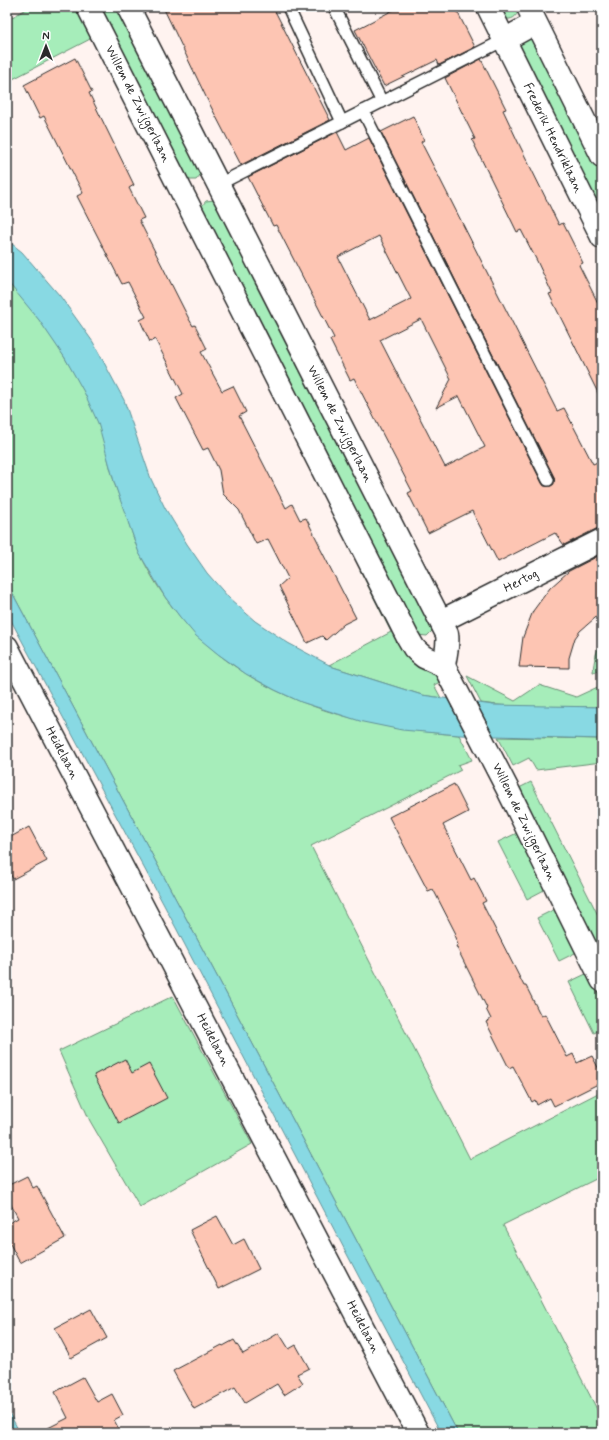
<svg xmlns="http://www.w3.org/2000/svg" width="609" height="1440" viewBox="0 0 609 1440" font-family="Mynerve,sans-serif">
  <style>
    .green { fill: #a6edba; stroke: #688c72 }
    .water { fill: #88d9e3; stroke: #639399 }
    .building { fill: #fdc5b3; stroke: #2b2b2b; fill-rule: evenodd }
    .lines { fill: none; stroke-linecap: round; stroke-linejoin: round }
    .service-casing { stroke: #2b2b2b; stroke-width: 14 }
    .minor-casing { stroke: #2b2b2b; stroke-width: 25 }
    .service { stroke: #fff; stroke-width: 11 }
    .minor { stroke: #fff; stroke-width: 22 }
    .labels { text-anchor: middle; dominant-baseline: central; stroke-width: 3.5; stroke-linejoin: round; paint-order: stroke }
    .street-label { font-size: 13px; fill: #2b2b2b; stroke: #fff }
  </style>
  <rect width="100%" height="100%" fill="#fff3f0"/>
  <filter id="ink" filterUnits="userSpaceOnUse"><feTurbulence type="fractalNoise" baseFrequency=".025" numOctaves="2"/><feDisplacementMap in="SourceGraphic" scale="8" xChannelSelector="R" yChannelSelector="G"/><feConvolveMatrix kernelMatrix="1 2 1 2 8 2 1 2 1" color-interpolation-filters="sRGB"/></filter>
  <g filter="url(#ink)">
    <!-- green -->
    <g class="green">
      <polygon points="30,7 81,7 96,36 7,82 7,20"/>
      <polygon points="96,7 121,7 201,174 196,180 186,180"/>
      <path d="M 496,7 L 519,7 C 518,15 514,20 506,19 Z"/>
      <polygon points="530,36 537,41 602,171 602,220 518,44"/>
      <polygon points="214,200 433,630 427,636 417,635 201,207 206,201"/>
      <path d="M 7,281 C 35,311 58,345 78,380 C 85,394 94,409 99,424 C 105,444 109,465 115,485 C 120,498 125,511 129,524 C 133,534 135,545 140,554 C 201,682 326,725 459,735 L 472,760 L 458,765 L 461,770 L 311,846 L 470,1159 L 602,1091 L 602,1176 L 503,1225 L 602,1419 L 602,1433 L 458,1433 L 219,980 L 7,583 Z"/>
      <polygon points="365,567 430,670 436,675 440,682 434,685 441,698 422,695 333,667 329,665 391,632 360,570"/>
      <path d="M 602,642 L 602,671 L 593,672 C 594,660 596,651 602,642 Z"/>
      <path d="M 467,676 L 515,701 L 539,685 L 576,697 L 602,685 L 602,707 C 562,706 520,709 481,703 Z"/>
      <polygon points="498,737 602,739 602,762 536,770 529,758 513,766"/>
      <polygon points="531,782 602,923 602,956 517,789"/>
      <polygon points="517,833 546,889 527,899 498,842"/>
      <polygon points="555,909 577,952 559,961 537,918"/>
      <polygon points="588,973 602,1001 602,1029 594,1033 569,982"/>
      <polygon points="173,996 252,1144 140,1207 90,1121 59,1051"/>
    </g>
    <!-- water -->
    <g class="water">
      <polygon points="7,240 22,252 60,296 93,342 124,400 151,479 165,508 187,544 207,573 229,598 255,621 288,643 333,667 422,695 493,705 602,707 602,739 459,735 402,730 363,722 301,702 275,690 246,674 218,654 196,636 180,617 165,597 139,553 115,485 98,423 84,392 65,358 39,320 7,281"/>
      <polygon points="7,583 219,980 458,1433 441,1433 413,1380 164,905 7,613"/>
      <polygon points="7,1409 20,1433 7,1433"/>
    </g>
    <!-- building -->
    <g class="building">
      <polygon points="163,7 273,7 330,120 241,165 207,99"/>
      <polygon points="399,7 455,7 475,47 439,65 437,60 384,86 355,30"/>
      <polygon points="75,58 92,92 89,93 134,185 129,188 144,218 139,220 189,319 193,326 195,325 207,349 201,352 222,391 233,386 246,412 239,416 286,508 292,504 300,520 306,518 320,546 319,546 356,618 344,624 326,640 322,636 307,643 279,586 288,578 268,539 256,544 239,510 223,494 219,470 208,448 203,450 176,398 183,394 155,339 150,342 140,320 146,317 128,282 122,284 77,196 83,193 44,116 40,118 24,85"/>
      <polygon points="481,59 506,109 503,110 518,142 559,225 563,223 583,263 579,265 602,311 602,401 549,294 552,293 537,261 521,230 517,232 472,140 475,139 445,78"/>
      <path d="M 413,116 L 424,140 L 421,142 L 441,181 L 557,411 L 564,408 L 593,464 L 602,460 L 602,528 L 596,529 L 564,545 L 555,533 L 498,562 L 472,511 L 428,533 L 408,493 L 412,491 L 380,429 L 354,378 L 350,380 L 330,340 L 334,338 L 276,225 L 273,226 L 248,177 L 337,132 L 346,150 L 369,138 L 542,483 L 544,486 L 551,486 L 554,484 L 554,477 L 381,132 ZM 379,236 L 411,299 L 370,320 L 338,257 ZM 421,319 L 451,379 L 436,408 L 459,396 L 485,447 L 445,467 L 380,340 Z"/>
      <polygon points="602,554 602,612 580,631 575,638 569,658 569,668 519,667 523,637 533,611 550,588 569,571"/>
      <polygon points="454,784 468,812 443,825 471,880 474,878 486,901 482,903 524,986 526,986 541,1016 545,1014 567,1057 573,1054 577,1063 592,1056 602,1075 602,1082 554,1106 550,1098 537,1105 535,1100 532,1102 513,1066 509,1068 486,1022 491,1019 486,1009 487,1008 456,946 458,945 454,935 456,934 433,889 428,891 389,817"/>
      <polygon points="29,827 47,861 13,879 7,868 7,839"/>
      <polygon points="125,1059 132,1073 149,1064 167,1098 119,1123 94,1075"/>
      <polygon points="27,1176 33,1188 37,1186 65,1238 20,1263 7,1238 7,1224 18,1218 7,1197 7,1186"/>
      <polygon points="217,1216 233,1245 244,1239 259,1269 219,1289 190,1230"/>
      <polygon points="91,1309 107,1338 71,1358 55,1328"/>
      <polygon points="279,1333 289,1349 296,1345 309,1368 297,1374 303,1383 284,1395 277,1384 245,1403 235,1387 194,1409 173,1371 222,1345 223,1346 234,1340 243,1354"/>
      <polygon points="83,1377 97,1402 112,1394 123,1415 114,1420 121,1433 38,1433 68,1418 55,1392"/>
    </g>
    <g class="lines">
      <defs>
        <g id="service">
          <polyline points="288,7 342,122"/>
          <polyline points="334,7 382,102"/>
          <polyline points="363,111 548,480"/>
          <polyline points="219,184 504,40"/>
        </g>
        <g id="minor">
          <polyline points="88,7 407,636 414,648 419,653 424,657 444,666 507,788 602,980"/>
          <path d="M 128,7 L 447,634 C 449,646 445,655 444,666"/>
          <polyline points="488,7 602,237"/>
          <polyline points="528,7 602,156"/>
          <polyline points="504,40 535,23"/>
          <polyline points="441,621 602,540"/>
          <polyline points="7,647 418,1433"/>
        </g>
      </defs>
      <!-- service casing -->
      <use href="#service" class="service-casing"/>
      <!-- minor casing -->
      <use href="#minor" class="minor-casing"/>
      <!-- service -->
      <use href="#service" class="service"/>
      <!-- minor -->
      <use href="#minor" class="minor"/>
    </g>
  </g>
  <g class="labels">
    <!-- street labels -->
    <g class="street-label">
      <text transform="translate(138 104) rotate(63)">Willem de Zwijgerlaan</text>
      <text transform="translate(553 138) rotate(64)">Frederik Hendriklaan</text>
      <text transform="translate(340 424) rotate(63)">Willem de Zwijgerlaan</text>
      <text transform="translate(521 581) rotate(-27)">Hertog</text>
      <text transform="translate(62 753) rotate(62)">Heidelaan</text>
      <text transform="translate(524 822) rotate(64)">Willem de Zwijgerlaan</text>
      <text transform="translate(213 1040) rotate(62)">Heidelaan</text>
      <text transform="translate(363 1327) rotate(62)">Heidelaan</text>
    </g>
  </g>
  <!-- margin -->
  <rect width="609" height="1440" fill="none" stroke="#fff" stroke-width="24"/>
  <rect x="12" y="12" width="585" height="1416" fill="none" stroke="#2b2b2b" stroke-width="1.5" filter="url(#ink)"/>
  <!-- north arrow -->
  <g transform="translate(46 46)" stroke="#ffffff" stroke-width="3" paint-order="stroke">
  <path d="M0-3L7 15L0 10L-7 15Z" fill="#2b2b2b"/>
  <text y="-6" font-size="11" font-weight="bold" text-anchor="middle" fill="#2b2b2b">N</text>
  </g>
</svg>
